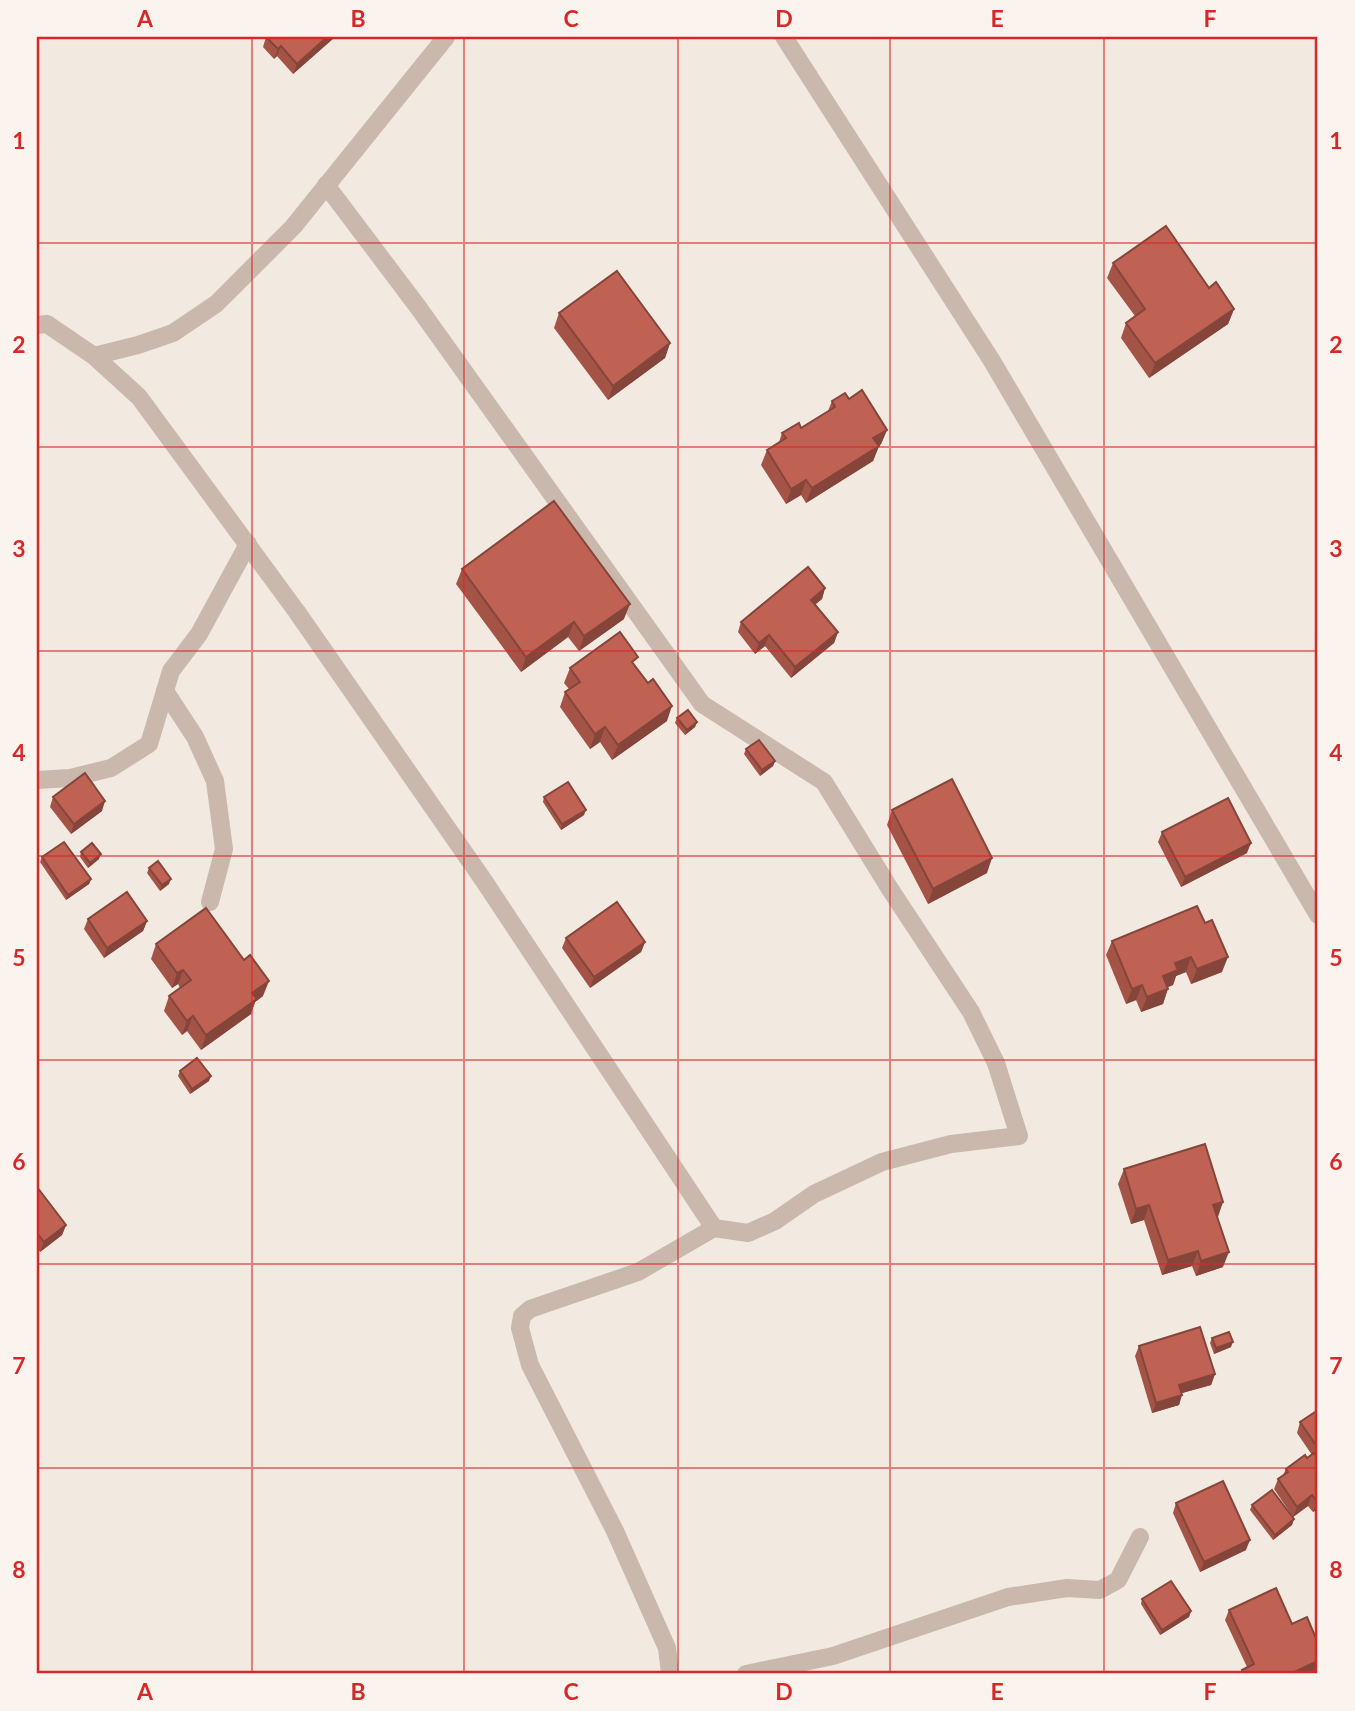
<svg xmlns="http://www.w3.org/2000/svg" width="1355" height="1711" viewBox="0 0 1355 1711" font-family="Lato,sans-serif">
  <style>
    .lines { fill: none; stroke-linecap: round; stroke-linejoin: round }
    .street { stroke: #cab8ad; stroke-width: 18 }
    .wall { fill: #a45447 }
    .shaded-wall { fill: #86453a }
    .building { fill: #bf6253; stroke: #86453a; stroke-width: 2 }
    .grid { fill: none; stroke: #d62828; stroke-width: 2; stroke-opacity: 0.55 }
    .neatline { fill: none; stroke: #d62828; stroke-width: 2.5 }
    .grid-label { font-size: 23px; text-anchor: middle; font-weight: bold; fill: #d62828 }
  </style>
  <rect width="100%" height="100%" fill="#f2e9e1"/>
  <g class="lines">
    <!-- street -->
    <g class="street">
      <polyline points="784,37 992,361 1318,915"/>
      <polyline points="37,325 47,324 94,356 139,397 297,612 484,881 714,1228 748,1233 775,1221 814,1194 882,1162 951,1144 1019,1136 996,1063 971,1012 890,889 824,782 702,704 418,307 326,185"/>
      <polyline points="94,356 138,345 173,333 216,304 293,227 446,37"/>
      <polyline points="165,691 195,737 215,781 224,849 210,902"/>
      <polyline points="37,780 70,778 111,768 149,744 171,671 199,634 248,544"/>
      <polyline points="670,1674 667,1648 615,1531 530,1365 520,1328 522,1316 530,1309 638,1272 714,1228"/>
      <polyline points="746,1674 833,1656 1008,1597 1067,1588 1100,1590 1118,1580 1140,1537"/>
    </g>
  </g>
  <!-- wall -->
  <g class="wall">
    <polygon points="266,37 335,37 293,74 277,56 274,59 263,47"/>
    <polygon points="1113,263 1209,288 1234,309 1228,324 1149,378 1121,338 1126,323 1135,316 1107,278"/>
    <polygon points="559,313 670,343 665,358 608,400 554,328"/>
    <polygon points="849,399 887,430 881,444 879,446 873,461 806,503 801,495 786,504 761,465 767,450 779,442 782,433 801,428 828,411 832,401"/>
    <polygon points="462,569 624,619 579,651 568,637 521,672 456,584"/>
    <polygon points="825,588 822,599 815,604 838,632 834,643 791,678 765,646 755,654 738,632 741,622"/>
    <polygon points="635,666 667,721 612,760 600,742 590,749 560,707 565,692 569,689 564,683 570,668"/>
    <polygon points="677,718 697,722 695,727 685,735 675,723"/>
    <polygon points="746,749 775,761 773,766 760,776 744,754"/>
    <polygon points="53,797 102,811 71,834 50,807"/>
    <polygon points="544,797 584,815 561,830 543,802"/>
    <polygon points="892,810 987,873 928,904 887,825"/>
    <polygon points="1162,832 1247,853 1181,887 1158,842"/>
    <polygon points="81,852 99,859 88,868 80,857"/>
    <polygon points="42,857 91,879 89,884 66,900 40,862"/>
    <polygon points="149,868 169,884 160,891 147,873"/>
    <polygon points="1197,906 1222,972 1191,984 1186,972 1176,976 1173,985 1168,987 1163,1004 1141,1012 1136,1000 1126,1004 1106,955 1112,941"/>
    <polygon points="88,919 147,921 143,931 104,958 84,929"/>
    <polygon points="566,938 645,942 641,952 590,988 562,948"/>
    <polygon points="156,944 263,996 255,1002 251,1014 201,1050 187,1031 182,1035 164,1011 169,996 180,988 178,984 172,988 151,959"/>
    <polygon points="180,1071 209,1081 190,1094 178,1076"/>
    <polygon points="1124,1169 1218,1217 1223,1267 1196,1276 1192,1266 1162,1275 1144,1220 1131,1224 1118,1184"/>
    <polygon points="37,1187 66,1225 62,1235 40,1252 37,1248"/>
    <polygon points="1212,1338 1231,1347 1214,1354 1210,1343"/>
    <polygon points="1139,1346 1215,1374 1211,1385 1182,1393 1179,1405 1152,1413 1135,1356"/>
    <polygon points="1318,1410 1318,1509 1313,1512 1308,1506 1293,1517 1274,1489 1278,1479 1283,1475 1286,1469 1307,1458 1312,1455 1297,1433 1300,1422"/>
    <polygon points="1176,1503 1246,1550 1200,1572 1173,1513"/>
    <polygon points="1252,1505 1294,1519 1292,1525 1273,1540 1250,1510"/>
    <polygon points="1142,1599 1191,1611 1189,1617 1160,1635 1141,1604"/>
    <polygon points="1229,1610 1309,1674 1241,1674 1242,1670 1247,1667 1225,1620"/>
  </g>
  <!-- shaded-wall -->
  <g class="shaded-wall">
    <polygon points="327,37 335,37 293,74 297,64"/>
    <polygon points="281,46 277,56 274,59 278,49"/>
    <polygon points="1234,309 1228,324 1149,378 1155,363"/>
    <polygon points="670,343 665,358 608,400 613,386"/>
    <polygon points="887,430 881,444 879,446 873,461 806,503 812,488 873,438"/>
    <polygon points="806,480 801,495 786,504 791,489"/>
    <polygon points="825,588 822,599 808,611 811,600"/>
    <polygon points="630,604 624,619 579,651 584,636"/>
    <polygon points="574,622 568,637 521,672 526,657"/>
    <polygon points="838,632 834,643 791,678 795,667"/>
    <polygon points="769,635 765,646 755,654 759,643"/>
    <polygon points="672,706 667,721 612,760 618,745"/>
    <polygon points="697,722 695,727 685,735 687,730"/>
    <polygon points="605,727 600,742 590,749 595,734"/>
    <polygon points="775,761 773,766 760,776 762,770"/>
    <polygon points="105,801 102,811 71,834 74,824"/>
    <polygon points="586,810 584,815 561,830 562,824"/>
    <polygon points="1251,843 1247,853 1181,887 1185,877"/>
    <polygon points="101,854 99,859 88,868 90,863"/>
    <polygon points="992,858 987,873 928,904 933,889"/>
    <polygon points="91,879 89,884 66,900 68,895"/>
    <polygon points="171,879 169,884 160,891 162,885"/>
    <polygon points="147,921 143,931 104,958 107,948"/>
    <polygon points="645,942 641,952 590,988 594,977"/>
    <polygon points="1191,957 1186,972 1176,976 1173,985 1158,991 1163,976 1175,963"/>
    <polygon points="1228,957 1222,972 1191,984 1197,969"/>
    <polygon points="183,970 178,984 172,988 177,973"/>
    <polygon points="269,981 263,996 255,1002 251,1014 201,1050 206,1035 252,993"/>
    <polygon points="1142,985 1136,1000 1126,1004 1132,989"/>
    <polygon points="1168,989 1163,1004 1141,1012 1147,997"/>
    <polygon points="193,1016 187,1031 182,1035 187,1021"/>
    <polygon points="211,1076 209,1081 190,1094 192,1089"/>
    <polygon points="1223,1202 1218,1217 1208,1220 1213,1205"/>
    <polygon points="1149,1205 1144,1220 1131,1224 1136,1209"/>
    <polygon points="66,1225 62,1235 40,1252 44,1242"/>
    <polygon points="1198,1251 1192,1266 1162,1275 1168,1260"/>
    <polygon points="1229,1252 1223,1267 1196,1276 1201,1261"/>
    <polygon points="1233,1342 1231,1347 1214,1354 1216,1348"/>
    <polygon points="1215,1374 1211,1385 1175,1395 1179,1385"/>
    <polygon points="1182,1395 1179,1405 1152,1413 1156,1403"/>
    <polygon points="1312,1495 1308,1506 1293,1517 1297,1507"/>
    <polygon points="1318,1501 1318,1509 1313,1512 1317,1502"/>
    <polygon points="1294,1519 1292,1525 1273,1540 1275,1535"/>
    <polygon points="1250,1540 1246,1550 1200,1572 1204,1562"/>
    <polygon points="1191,1611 1189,1617 1160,1635 1162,1630"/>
    <polygon points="1318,1661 1318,1670 1309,1674 1290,1674"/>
  </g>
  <!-- building -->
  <g class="building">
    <polygon points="266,37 327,37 297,64 281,46 278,49"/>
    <polygon points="1166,226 1209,288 1216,282 1234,309 1155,363 1126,323 1145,309 1113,263"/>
    <polygon points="617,271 670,343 613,386 559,313"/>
    <polygon points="862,390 887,430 873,438 879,446 812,488 806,480 791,489 767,450 786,438 782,433 799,423 801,428 835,407 832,401 845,393 849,399"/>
    <polygon points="554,501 630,604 584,636 574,622 526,657 462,569"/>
    <polygon points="808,567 825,588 811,600 838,632 795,667 769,635 759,643 741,622"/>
    <polygon points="620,632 638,657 632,662 648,683 653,679 672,706 618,745 605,727 595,734 565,692 580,682 570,668"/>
    <polygon points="688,710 697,722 687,730 677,718"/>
    <polygon points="759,740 775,761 762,770 746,749"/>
    <polygon points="85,773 105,801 74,824 53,797"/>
    <polygon points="952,779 992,858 933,889 892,810"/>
    <polygon points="568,782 586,810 562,824 544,797"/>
    <polygon points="1228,798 1251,843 1185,877 1162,832"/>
    <polygon points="64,842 91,879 68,895 42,857"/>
    <polygon points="92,843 101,854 90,863 81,852"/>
    <polygon points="158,861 171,879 162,885 149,868"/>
    <polygon points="127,892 147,921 107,948 88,919"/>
    <polygon points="617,902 645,942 594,977 566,938"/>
    <polygon points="1197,906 1205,923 1212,920 1228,957 1197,969 1191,957 1175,963 1178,970 1163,976 1168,989 1147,997 1142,985 1132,989 1112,941"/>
    <polygon points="206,908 244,960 250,955 269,981 252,993 257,999 206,1035 193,1016 187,1021 169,996 191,980 183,970 177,973 156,944"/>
    <polygon points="197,1058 211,1076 192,1089 180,1071"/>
    <polygon points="1205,1144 1223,1202 1213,1205 1229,1252 1201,1261 1198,1251 1168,1260 1149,1205 1136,1209 1124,1169"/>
    <polygon points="37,1187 66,1225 44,1242 37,1233"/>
    <polygon points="1200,1327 1215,1374 1179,1385 1182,1395 1156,1403 1139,1346"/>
    <polygon points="1229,1332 1233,1342 1216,1348 1212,1338"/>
    <polygon points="1318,1410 1318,1448 1300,1422"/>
    <polygon points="1314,1453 1318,1459 1318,1501 1317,1502 1312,1495 1297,1507 1278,1479 1288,1472 1286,1469 1305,1455 1307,1458"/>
    <polygon points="1223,1481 1250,1540 1204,1562 1176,1503"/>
    <polygon points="1272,1490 1294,1519 1275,1535 1252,1505"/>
    <polygon points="1171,1581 1191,1611 1162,1630 1142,1599"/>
    <polygon points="1276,1588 1292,1624 1307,1617 1318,1643 1318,1661 1290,1674 1244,1674 1242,1670 1254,1664 1229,1610"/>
  </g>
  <!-- grid -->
  <path class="grid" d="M 252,37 L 252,1674M 464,37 L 464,1674M 678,37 L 678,1674M 890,37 L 890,1674M 1104,37 L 1104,1674M 37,243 L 1318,243M 37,447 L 1318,447M 37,651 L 1318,651M 37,856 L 1318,856M 37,1060 L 1318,1060M 37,1264 L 1318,1264M 37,1468 L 1318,1468"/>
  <!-- border -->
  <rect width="1355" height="1711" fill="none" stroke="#faf3ee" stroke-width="77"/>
  <rect x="38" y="38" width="1278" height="1634" class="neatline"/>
  <g class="grid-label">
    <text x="145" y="27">A</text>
    <text x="358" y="27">B</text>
    <text x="571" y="27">C</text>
    <text x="784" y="27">D</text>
    <text x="997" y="27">E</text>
    <text x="1210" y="27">F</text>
    <text x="19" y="149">1</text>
    <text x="1336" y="149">1</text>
    <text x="19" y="353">2</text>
    <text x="1336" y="353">2</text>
    <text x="19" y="557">3</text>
    <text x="1336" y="557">3</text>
    <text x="19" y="761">4</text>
    <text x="1336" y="761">4</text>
    <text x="19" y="966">5</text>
    <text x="1336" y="966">5</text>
    <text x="19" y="1170">6</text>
    <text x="1336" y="1170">6</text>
    <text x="19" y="1374">7</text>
    <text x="1336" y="1374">7</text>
    <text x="19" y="1578">8</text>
    <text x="1336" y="1578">8</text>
    <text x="145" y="1700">A</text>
    <text x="358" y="1700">B</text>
    <text x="571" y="1700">C</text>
    <text x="784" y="1700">D</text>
    <text x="997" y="1700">E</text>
    <text x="1210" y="1700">F</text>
  </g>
</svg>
